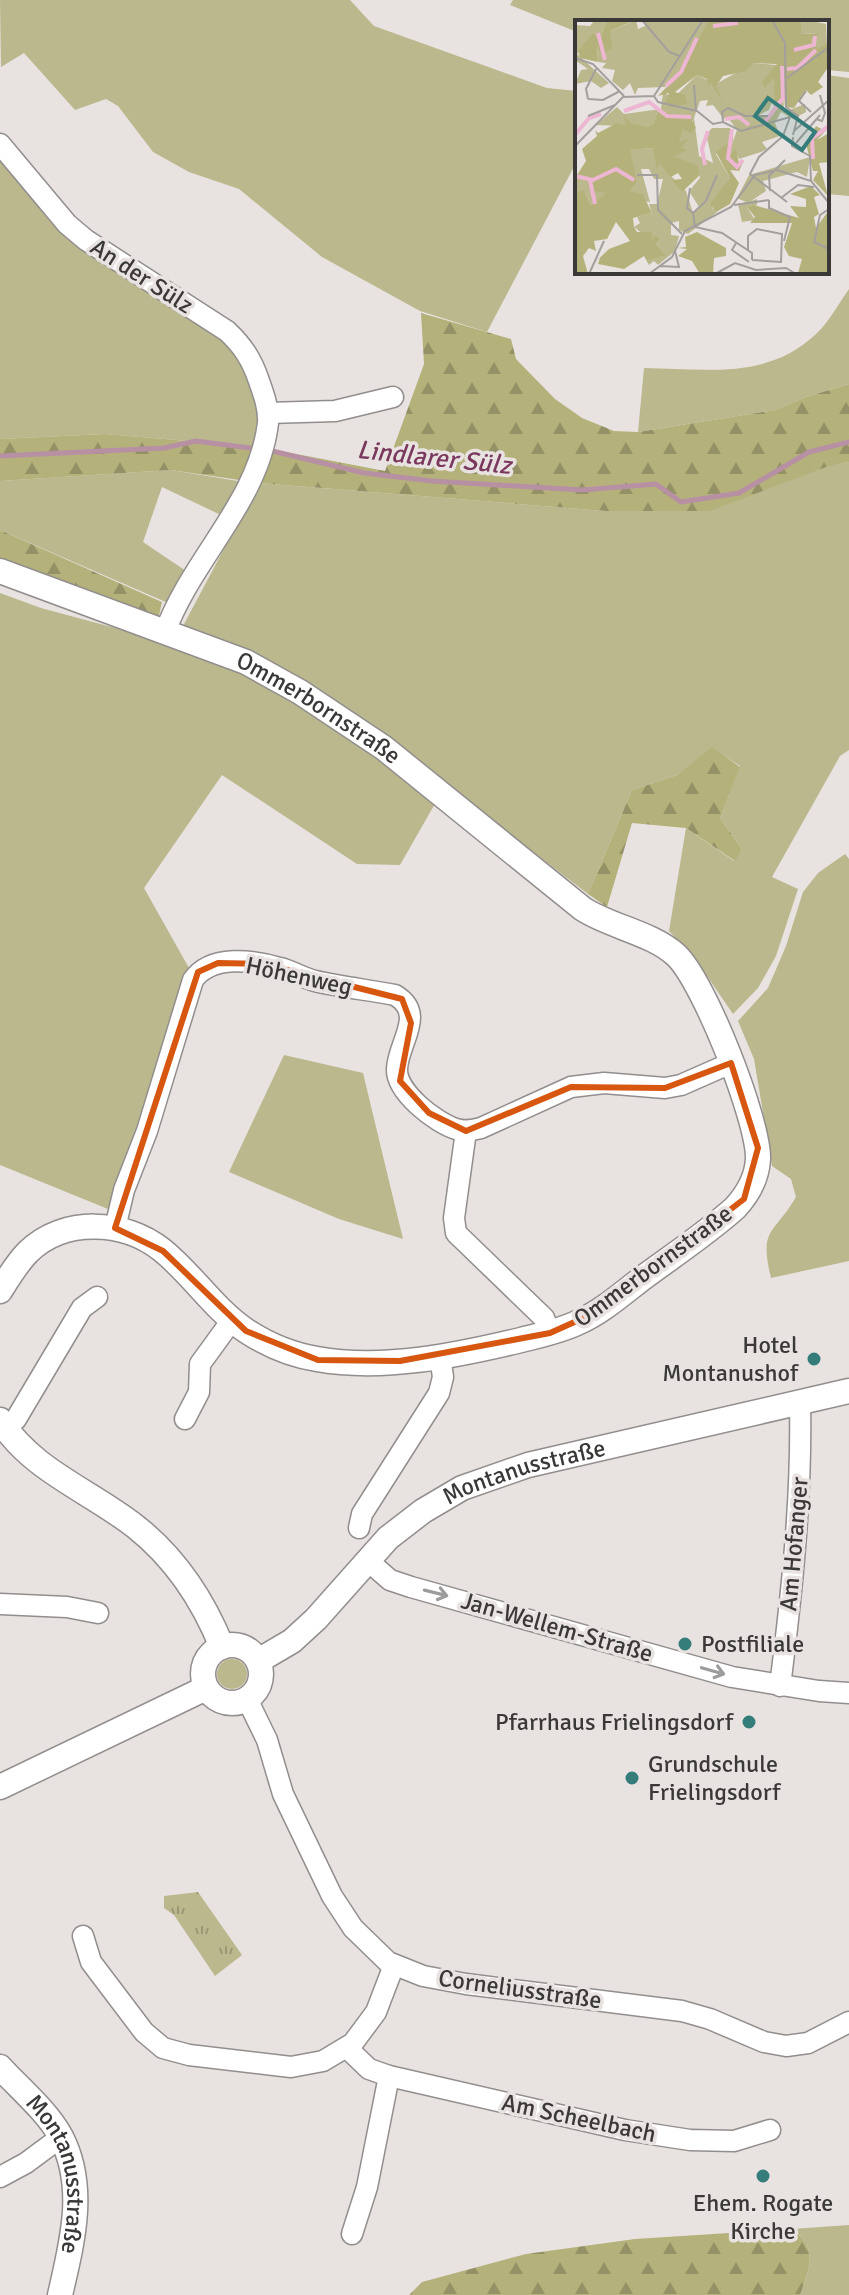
<svg xmlns="http://www.w3.org/2000/svg" width="849" height="2295" viewBox="0 0 849 2295" font-family="Signika,sans-serif">
  <style>
    .grass { fill: #bbb88d }
    .forest { fill: url(#forest-firs) }
    .park { fill: url(#park-tufts) }
    .lines { fill: none; stroke-linecap: round; stroke-linejoin: round }
    .stream { stroke: #b790a4; stroke-width: 5 }
    .minor-casing { stroke: #928e8d; stroke-width: 23 }
    .major-casing { stroke: #928e8d; stroke-width: 27 }
    .minor { stroke: #fff; stroke-width: 20 }
    .major { stroke: #fff; stroke-width: 24 }
    .oneway { stroke: #9c9c9c }
    .marked { fill: none; stroke: #d75610; stroke-width: 6; stroke-linejoin: round }
    .poi-dot { fill: #347d7b; stroke: #e8e3e1; stroke-width: 3 }
    .labels { text-anchor: middle; dominant-baseline: central; stroke-width: 7; stroke-linejoin: round; paint-order: stroke }
    .street-label { font-size: 24px; fill: #3a3938; stroke: #e8e3e1 }
    .poi-label { font-size: 24px; fill: #3a3938; stroke: #e8e3e1; text-anchor: end }
    .water-label { font-size: 26px; font-style: italic; fill: #7a385e; stroke: #e8e3e1 }
    .inset-river { fill: none; stroke: #edb6d2; stroke-width: 4 }
    .inset-road { fill: none; stroke: #a29f9d; stroke-width: 2 }
    .view { fill: #347d7b; fill-opacity: 0.15; stroke: #347d7b; stroke-width: 4 }
    .inset-edge { fill: none; stroke: #3a3938; stroke-width: 4 }
  </style>
  <defs>
    <pattern id="forest-firs" width="22" height="20" patternUnits="userSpaceOnUse" patternTransform="scale(2)"><rect width="22" height="20" fill="#b5b17b"/><path d="M5 1l3.5 6h-7zM16 11l3.5 6h-7z" fill="#949166"/></pattern>
    <pattern id="park-tufts" width="24" height="20" patternUnits="userSpaceOnUse" patternTransform="scale(2)"><rect width="24" height="20" fill="#bbb88d"/><path d="M3 7l-1-3M5 7V3M7 7l1-3M15 17l-1-3M17 17v-4M19 17l1-3" fill="none" stroke="#999774"/></pattern>
  </defs>
  <rect width="100%" height="100%" fill="#e8e3e1"/>
  <!-- grass -->
  <g class="grass">
    <polygon points="0,0 350,0 374,26 547,88 577,91 577,161 487,332 420,311 322,257 239,189 189,172 153,152 118,106 106,99 75,110 24,53 1,67"/>
    <polygon points="513,0 849,0 849,72 827,70 827,22 577,22 577,32 510,5"/>
    <polygon points="827,75 849,78 849,196 827,194"/>
    <polygon points="0,151 77,244 222,334 247,366 260,416 260,447 105,434 0,439"/>
    <path d="M 849,289 L 849,384 L 806,397 L 775,410 L 638,432 L 644,368 C 705,369 768,380 816,334 C 829,322 839,303 849,289 Z"/>
    <polygon points="849,462 849,750 840,756 772,877 798,889 776,956 758,988 733,1014 694,957 669,931 686,828 734,861 742,849 720,818 740,766 712,748 677,775 632,790 588,894 343,707 242,651 183,626 259,483 605,511"/>
    <polygon points="171,470 244,482 223,516 162,487 143,542 189,573 168,603 0,530 0,481"/>
    <polygon points="0,593 41,608 171,643 245,671 344,726 436,802 400,865 357,864 222,775 144,888 189,968 137,1133 108,1209 0,1165"/>
    <path d="M 845,854 L 849,859 L 849,1261 L 771,1278 C 759,1227 773,1236 796,1197 L 791,1179 L 772,1166 L 754,1059 L 738,1021 L 768,988 L 786,946 L 803,892 L 818,873 Z"/>
    <polygon points="284,1055 363,1073 403,1239 339,1219 229,1172"/>
    <circle cx="232" cy="1674" r="15"/>
    <path d="M 849,2225 L 849,2295 L 800,2295 C 810,2266 819,2250 792,2229 Z"/>
  </g>
  <!-- forest -->
  <g class="forest">
    <polygon points="421,313 511,339 516,359 555,399 582,418 614,431 638,432 775,410 806,397 849,384 849,462 826,467 710,511 605,511 259,483 171,470 0,481 0,439 105,434 260,447 385,471 424,364"/>
    <polygon points="0,530 162,602 158,620 0,560"/>
    <polygon points="712,747 740,767 720,818 742,849 735,861 686,828 632,823 607,907 588,894 632,790 677,775"/>
    <path d="M 792,2229 C 819,2250 810,2266 800,2295 L 409,2295 L 422,2282 L 526,2254 L 635,2239 Z"/>
  </g>
  <!-- park -->
  <polygon class="park" points="198,1892 242,1955 215,1976 174,1915 164,1908 164,1896"/>
  <g class="lines">
    <!-- stream -->
    <g class="stream">
      <polyline points="268,450 364,473 432,481 583,490 656,484 681,502 739,493 809,452 849,442"/>
      <polyline points="0,456 164,448 196,441 258,449"/>
    </g>
    <defs>
      <g id="minor">
        <path d="M 0,144 L 67,224 L 86,240 L 227,331 C 243,346 252,360 259,381 C 264,395 269,409 268,423 C 259,501 191,560 165,632"/>
        <polyline points="268,413 335,411 393,397"/>
        <polyline points="466,1131 454,1218 456,1233 544,1318 550,1333"/>
        <path d="M 115,1228 L 124,1190 L 147,1131 L 193,980 C 211,954 253,960 280,968 C 292,971 303,978 315,981 C 341,987 369,990 395,995 C 427,1014 398,1042 397,1069 C 396,1092 436,1123 456,1129 C 465,1132 472,1130 481,1128 L 571,1087 L 604,1083 L 665,1088 L 681,1085 L 731,1063"/>
        <polyline points="185,1419 199,1392 200,1364 232,1320"/>
        <polyline points="5,1428 16,1419 82,1308 97,1297"/>
        <polyline points="359,1528 362,1514 439,1393 443,1377 440,1356"/>
        <polyline points="367,1560 390,1580 411,1587 732,1677 819,1691 849,1693"/>
        <polyline points="0,1604 67,1607 98,1613"/>
        <path d="M 780,1686 C 792,1592 802,1497 800,1403"/>
        <polyline points="247,1699 267,1740 283,1794 332,1896 353,1928 388,1962 423,1976 466,1984 682,2011 710,2019 764,2042 786,2046 808,2043 849,2022"/>
        <polyline points="83,1936 91,1962 144,2032 163,2048 189,2055 291,2067 323,2061 353,2043 376,2012 394,1965"/>
        <polyline points="347,2048 369,2069 389,2076 625,2130 690,2140 734,2141 770,2130"/>
        <polyline points="0,2177 26,2163 61,2137"/>
        <polyline points="352,2234 367,2187 389,2076"/>
      </g>
      <g id="major">
        <path id="s1" d="M 0,571 L 246,662 L 300,692 L 384,748 L 583,909 C 611,927 652,933 676,955 C 704,981 759,1121 758,1159 C 757,1178 748,1194 735,1208 C 707,1233 674,1255 644,1277 C 623,1293 603,1311 579,1322 C 561,1331 541,1335 521,1340 C 458,1355 383,1371 317,1359 C 292,1355 266,1344 245,1330 C 213,1308 192,1274 162,1250 C 124,1220 64,1217 28,1252 C 17,1263 8,1278 0,1291"/>
        <path d="M 0,1420 C 32,1471 91,1491 136,1527 C 175,1558 203,1600 222,1647"/>
        <circle cx="232" cy="1674" r="29"/>
        <path id="s2" d="M 258,1661 L 292,1641 L 316,1619 L 388,1538 L 423,1511 L 462,1488 L 528,1465 L 849,1391"/>
        <polyline points="0,1787 206,1688"/>
        <path id="s3" d="M 0,2067 C 20,2089 47,2111 61,2137 C 87,2187 72,2243 60,2295"/>
      </g>
    </defs>
    <!-- minor casing -->
    <use href="#minor" class="minor-casing"/>
    <!-- major casing -->
    <use href="#major" class="major-casing"/>
    <!-- minor -->
    <use href="#minor" class="minor"/>
    <!-- major -->
    <use href="#major" class="major"/>
  </g>
  <!-- one-way arrows -->
  <defs><path id="oneway-shaft" d="M-6 0H5M1.5-3L5.5 0L1.5 3" fill="none" stroke-width="1.6" stroke-linecap="round" stroke-linejoin="round" transform="scale(2)"/></defs>
  <g class="oneway">
    <use href="#oneway-shaft" transform="translate(436 1593) rotate(14)"/>
    <use href="#oneway-shaft" transform="translate(713 1671) rotate(16)"/>
  </g>
  <!-- marked area -->
  <path class="marked" d="M 218,963 L 263,964 L 402,999 L 411,1023 L 400,1081 L 429,1113 L 466,1131 L 571,1087 L 665,1088 L 731,1063 L 758,1148 L 744,1199 L 599,1311 L 550,1333 L 400,1361 L 318,1360 L 246,1331 L 163,1251 L 115,1228 L 198,972 Z"/>
  <!-- markers -->
  <g class="poi-dot">
    <circle cx="814" cy="1359" r="8"/>
    <circle cx="685" cy="1644" r="8"/>
    <circle cx="749" cy="1722" r="8"/>
    <circle cx="632" cy="1778" r="8"/>
    <circle cx="763" cy="2176" r="8"/>
  </g>
  <g class="labels">
    <!-- street labels -->
    <g class="street-label">
      <text transform="translate(142 276) rotate(33)">An der Sülz</text>
      <text stroke="none"><textPath href="#s1" startOffset="348">Ommerbornstraße</textPath></text>
      <text transform="translate(299 976) rotate(12)">Höhenweg</text>
      <text transform="translate(653 1266) rotate(-36)">Ommerbornstraße</text>
      <text stroke="none"><textPath href="#s2" startOffset="334">Montanusstraße</textPath></text>
      <text transform="translate(794 1544) rotate(-85)">Am Hofanger</text>
      <text transform="translate(557 1627) rotate(16)">Jan-Wellem-Straße</text>
      <text transform="translate(520 1989) rotate(8)">Corneliusstraße</text>
      <text transform="translate(579 2118) rotate(12)">Am Scheelbach</text>
      <text stroke="none"><textPath href="#s3" startOffset="128">Montanusstraße</textPath></text>
    </g>
    <!-- poi labels -->
    <g class="poi-label">
      <text x="798" y="1345">Hotel<tspan x="798" dy="28">Montanushof</tspan></text>
      <text x="701" y="1644" text-anchor="start">Postfiliale</text>
      <text x="733" y="1722">Pfarrhaus Frielingsdorf</text>
      <text x="648" y="1764" text-anchor="start">Grundschule<tspan x="648" dy="28">Frielingsdorf</tspan></text>
      <text x="763" y="2203" text-anchor="middle">Ehem. Rogate<tspan x="763" dy="28">Kirche</tspan></text>
    </g>
    <!-- water labels -->
    <g class="water-label">
      <text transform="translate(434 458) rotate(6)">Lindlarer Sülz</text>
    </g>
  </g>
  <!-- overview -->
  <g transform="translate(575 20)">
    <rect width="254" height="254" fill="#e8e3e1"/>
    <path d="M 20,0 L 32,0 L 24,21 L 19,12 L 2,34 L 34,63 L 26,68 L 16,61 L 0,64 L 6,50 L 13,49 L 0,40 L 0,5 L 15,6 ZM 61,0 L 63,9 L 70,6 L 70,0 L 134,0 L 134,4 L 106,52 L 90,67 L 63,68 L 60,75 L 55,63 L 48,70 L 37,61 L 40,50 L 27,48 L 31,43 L 23,42 L 22,26 L 28,31 L 35,11 ZM 232,0 L 251,4 L 252,25 L 243,30 L 236,20 L 243,13 L 226,14 L 226,3 ZM 178,43 L 202,45 L 187,67 L 199,57 L 202,79 L 199,89 L 198,80 L 194,90 L 184,95 L 194,97 L 208,78 L 207,48 L 209,92 L 230,84 L 231,92 L 218,99 L 206,92 L 200,103 L 205,116 L 187,122 L 192,129 L 186,132 L 164,139 L 160,130 L 153,135 L 162,110 L 154,99 L 159,98 L 149,99 L 138,85 L 131,86 L 133,80 L 125,81 L 119,98 L 124,136 L 138,143 L 131,114 L 137,108 L 155,108 L 155,121 L 141,134 L 155,158 L 137,188 L 142,192 L 113,214 L 104,210 L 104,201 L 96,203 L 96,215 L 104,216 L 100,231 L 83,245 L 79,241 L 74,245 L 72,240 L 90,234 L 81,224 L 86,219 L 80,214 L 77,221 L 59,207 L 65,203 L 62,197 L 77,193 L 74,184 L 82,184 L 88,159 L 79,159 L 74,149 L 66,149 L 75,182 L 67,181 L 56,171 L 62,162 L 54,130 L 78,128 L 84,144 L 111,171 L 118,193 L 124,187 L 114,171 L 125,158 L 123,147 L 99,136 L 108,108 L 115,112 L 118,100 L 82,92 L 79,105 L 73,107 L 21,105 L 42,87 L 49,94 L 86,89 L 88,72 L 96,77 L 90,86 L 122,55 L 141,64 ZM 235,137 L 232,157 L 222,152 L 188,161 L 191,171 L 176,181 L 182,179 L 182,185 L 172,187 L 180,200 L 167,202 L 163,184 L 171,182 L 162,178 L 174,155 ZM 11,157 L 31,170 L 31,178 L 16,185 L 10,172 L 0,173 L 0,158 Z" fill="#bbb88d"/>
    <path d="M 32,0 L 60,0 L 35,11 L 37,28 L 27,35 L 22,26 L 23,42 L 5,38 L 3,31 L 19,12 L 24,21 ZM 134,0 L 232,0 L 226,3 L 226,14 L 245,13 L 236,20 L 243,29 L 254,22 L 254,46 L 243,62 L 248,67 L 236,75 L 231,70 L 219,88 L 210,87 L 207,48 L 207,81 L 190,103 L 195,102 L 187,107 L 179,109 L 172,106 L 187,106 L 200,86 L 199,58 L 189,68 L 187,62 L 202,44 L 178,43 L 171,51 L 148,56 L 141,66 L 148,82 L 136,63 L 133,66 L 132,59 L 122,55 L 100,72 L 110,75 L 112,84 L 95,87 L 90,83 L 94,73 L 83,76 L 106,52 ZM 82,92 L 115,96 L 121,108 L 115,113 L 108,109 L 104,122 L 114,118 L 106,128 L 113,130 L 99,136 L 123,146 L 125,155 L 107,172 L 97,160 L 107,159 L 103,153 L 96,157 L 84,144 L 82,150 L 78,128 L 55,130 L 62,162 L 56,171 L 68,175 L 77,193 L 58,198 L 59,207 L 62,212 L 77,212 L 77,220 L 80,214 L 86,219 L 81,224 L 91,235 L 73,240 L 74,245 L 69,236 L 49,249 L 23,244 L 25,238 L 15,247 L 34,229 L 55,221 L 41,202 L 32,219 L 19,221 L 21,231 L 14,228 L 8,236 L 13,254 L 5,254 L 0,250 L 0,173 L 9,170 L 16,185 L 31,173 L 18,171 L 15,159 L 0,158 L 11,141 L 7,129 L 22,116 L 20,110 L 23,113 L 42,103 L 51,106 L 49,96 L 57,104 L 73,107 L 79,104 ZM 254,103 L 254,107 L 242,120 L 254,113 L 254,142 L 244,143 L 253,176 L 238,160 L 243,151 L 238,151 L 231,124 L 241,106 L 248,110 ZM 157,109 L 158,120 L 153,135 L 161,129 L 164,143 L 169,140 L 164,151 L 155,150 L 164,163 L 155,184 L 141,192 L 135,184 L 155,158 L 141,132 L 155,121 ZM 236,166 L 245,175 L 239,177 L 244,194 L 239,197 L 241,208 L 254,190 L 254,254 L 223,253 L 227,239 L 214,236 L 209,227 L 217,203 L 175,203 L 180,197 L 172,187 L 179,185 L 224,198 L 215,186 L 231,187 L 231,179 L 215,174 ZM 122,212 L 151,228 L 151,236 L 139,238 L 138,254 L 125,254 L 117,241 L 103,236 L 112,229 L 103,228 L 111,227 L 110,217 Z" fill="#b5b17b"/>
    <path class="inset-river" d="M 138,6 L 163,3M 23,13 L 30,40M 219,30 L 239,25 L 240,16M 212,49 L 222,48 L 241,30M 91,66 L 106,52 L 122,18M 49,91 L 74,82 L 92,96 L 116,97M 150,99 L 164,97 L 174,105M 189,103 L 208,78 L 207,46M 157,109 L 153,138 L 162,147 L 168,140M 0,115 L 14,98 L 26,94M 238,139 L 237,118 L 254,106M 130,145 L 127,129 L 133,111M 0,156 L 18,160 L 41,149 L 59,160M 15,160 L 20,184"/>
    <path class="inset-road" d="M 67,0 L 94,32 L 105,36M 197,0 L 210,23 L 211,87 L 223,96 L 218,115M 0,38 L 18,44 L 49,76M 212,58 L 254,27M 119,65 L 121,91M 231,71 L 224,81 L 236,92M 79,76 L 83,82 L 122,91 L 138,104 L 148,102 L 166,111 L 215,97 L 208,116M 79,76 L 128,0M 13,79 L 28,80 L 45,71M 13,79 L 11,69 L 21,49M 13,96 L 40,85M 241,99 L 247,101 L 250,93 L 245,75M 148,102 L 147,92 L 153,88 L 170,96 L 193,96M 219,111 L 254,80M 208,116 L 184,137 L 175,154 L 212,182M 218,117 L 217,126 L 235,136 L 236,161 L 254,183M 221,123 L 245,95M 0,126 L 48,77 L 79,76M 62,155 L 82,155 L 83,190 L 107,214M 115,168 L 112,188 L 118,193 L 120,207 L 147,213 L 177,233 L 177,240M 195,171 L 194,156 L 210,140M 206,178 L 223,165 L 239,167M 194,180 L 194,188 L 215,197 L 209,221M 159,185 L 194,180M 254,189 L 245,195 L 239,222 L 254,229M 118,193 L 131,181 L 142,155M 161,223 L 157,230 L 174,242M 173,230 L 173,216 L 182,209 L 207,214 L 206,242 L 177,240M 85,246 L 104,247 L 100,231M 14,254 L 29,221M 74,254 L 97,237 L 110,211 L 156,187 L 180,155 L 202,150 L 236,161M 140,254 L 160,243 L 181,250 L 211,248 L 221,254"/>
    <path class="view" d="M 193,78 L 240,112 L 227,130 L 180,96 Z"/>
    <rect width="254" height="254" class="inset-edge"/>
  </g>
</svg>
